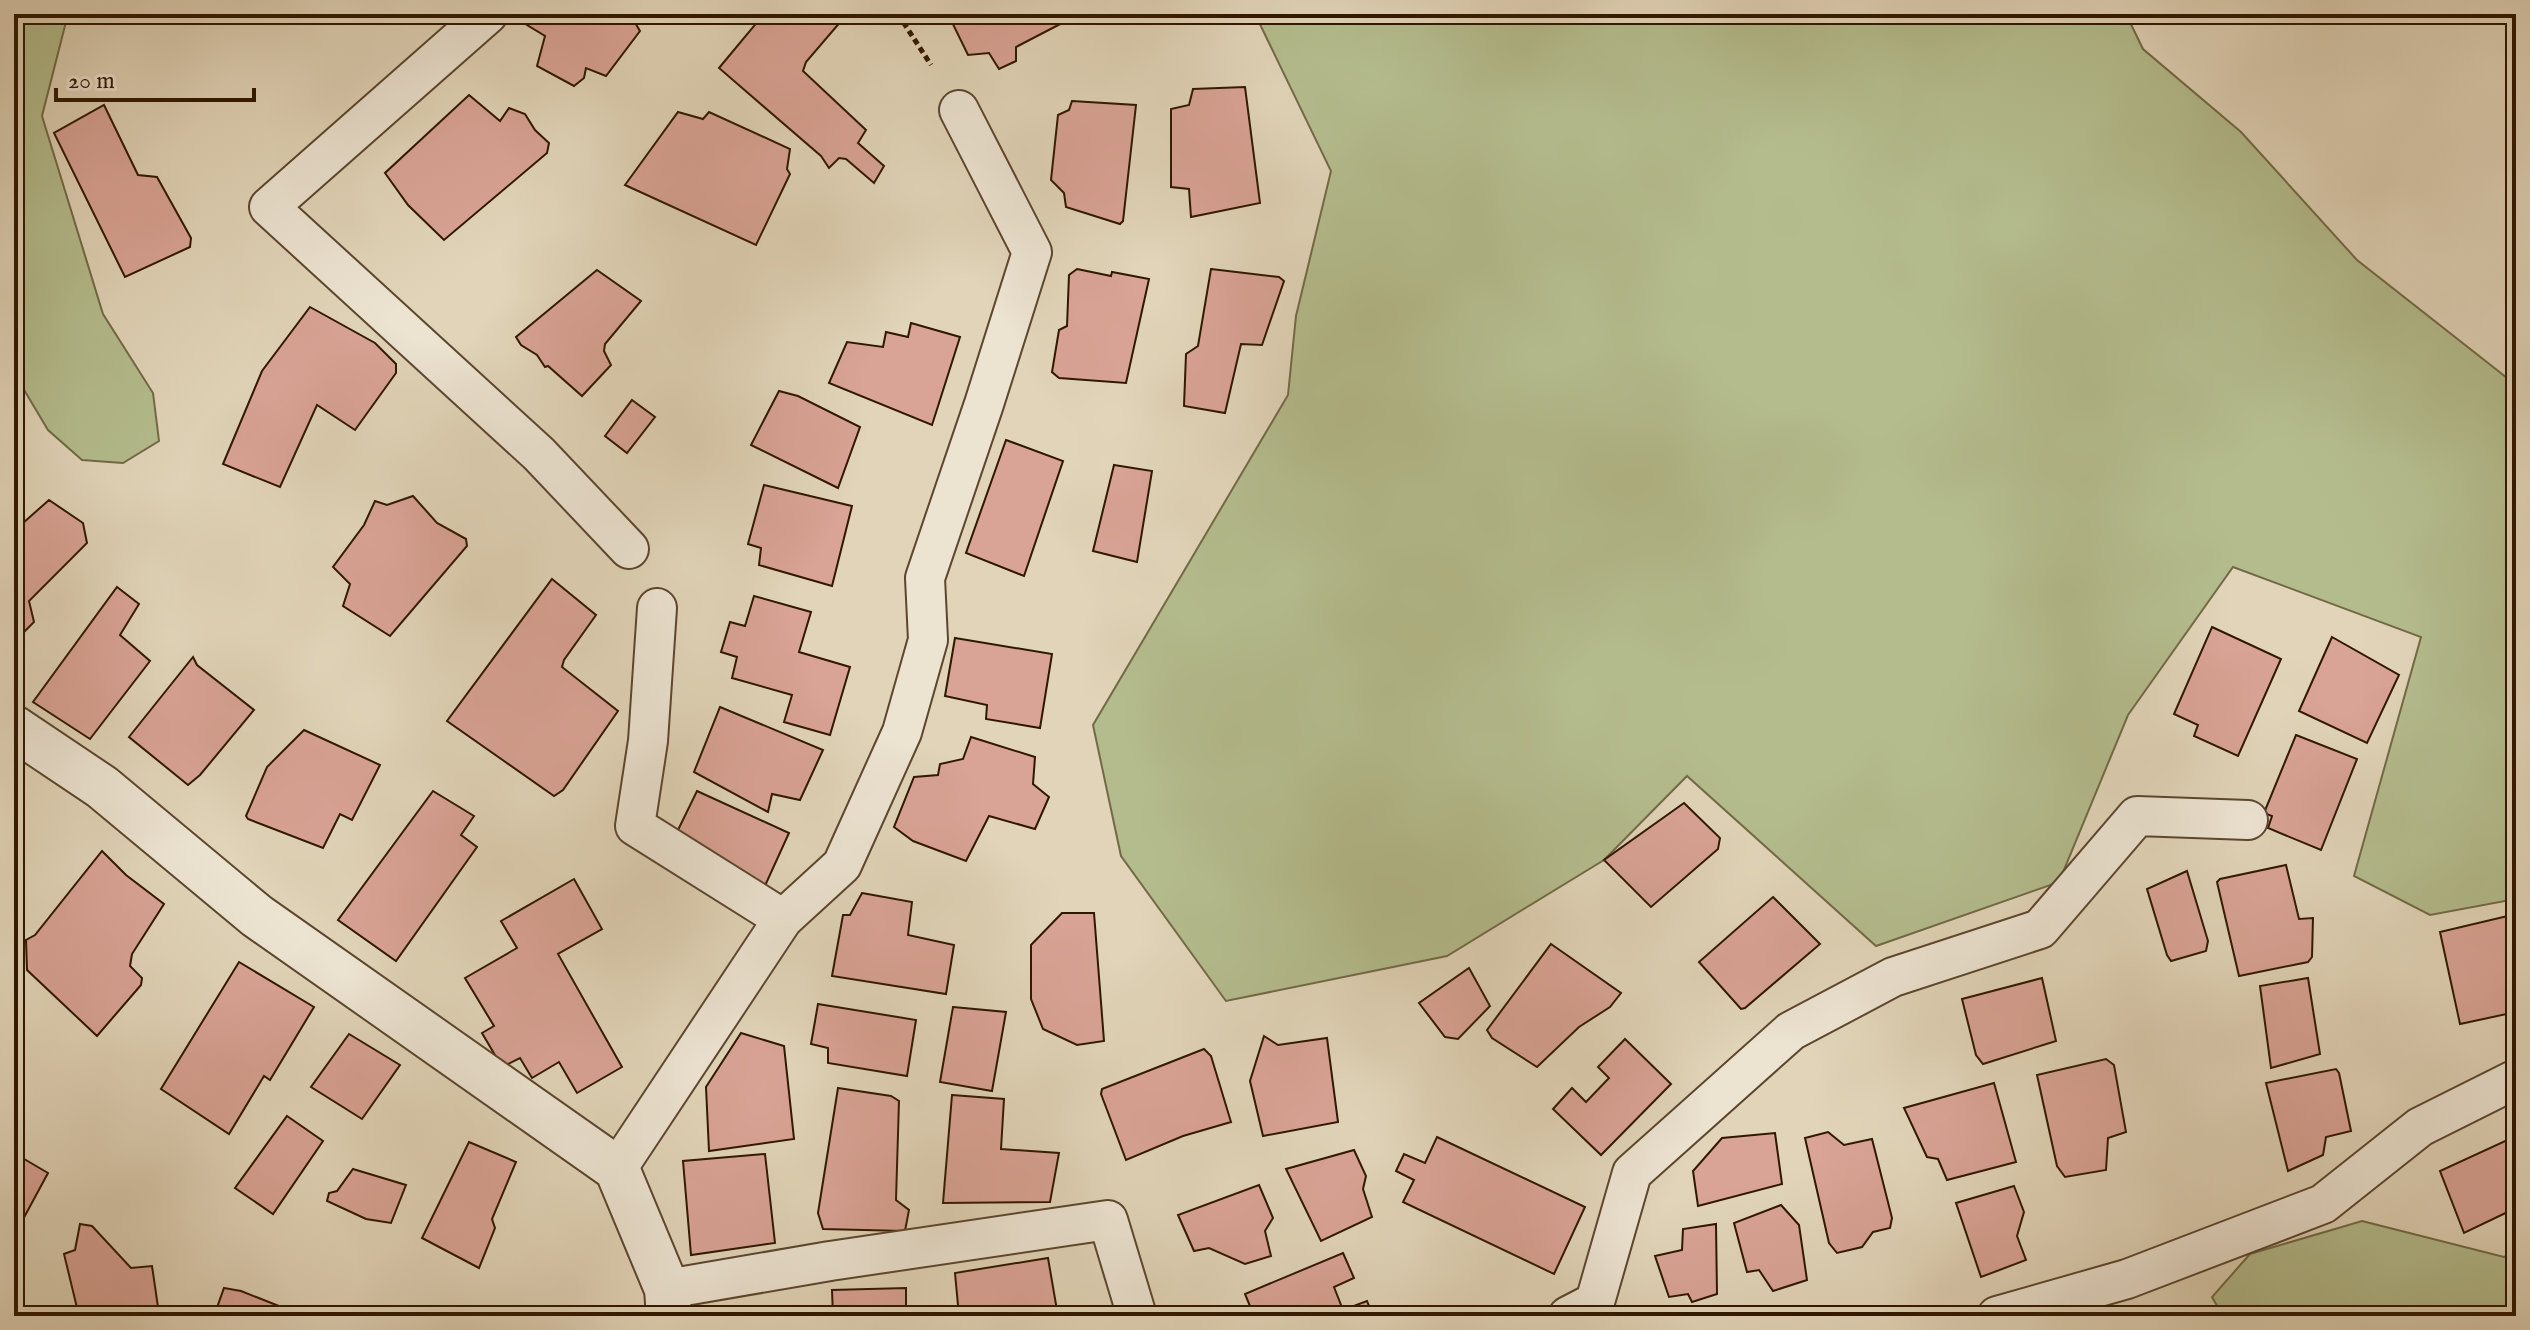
<svg xmlns="http://www.w3.org/2000/svg" width="2530" height="1330" viewBox="0 0 2530 1330" font-family="'IM FELL English',serif">
  <style>
    .green { fill: #b4bc8d; stroke: #726a46; stroke-width: 2 }
    .building { fill: #d9a395; stroke: #301700; stroke-width: 2 }
    .lines { fill: none; stroke-linecap: round; stroke-linejoin: round }
    .lane-casing { stroke: #5c462e; stroke-width: 42 }
    .street-casing { stroke: #5c462e; stroke-width: 48 }
    .path { stroke: #301700; stroke-width: 5; stroke-dasharray: 6 4; stroke-linecap: butt }
    .lane { stroke: #ece3d1; stroke-width: 38 }
    .street { stroke: #ece3d1; stroke-width: 44 }
  </style>
  <rect width="100%" height="100%" fill="#e1d4b8"/>
  <filter id="stains"><feTurbulence type="fractalNoise" baseFrequency=".0025" numOctaves="4"/><feColorMatrix values="0 0 0 0 .2 0 0 0 0 .09 0 0 0 0 .02 0 0 0 .5 -.17"/></filter>
  <radialGradient id="worn" r=".72"><stop offset=".6" stop-color="#630" stop-opacity="0"/><stop offset="1" stop-color="#630" stop-opacity=".3"/></radialGradient>
  <!-- green -->
  <g class="green">
    <polygon points="14,14 68,14 42,116 103,314 153,393 159,441 123,463 82,460 48,430 14,373"/>
    <polygon points="1255,14 2126,14 2143,49 2241,132 2357,260 2516,385 2516,899 2430,915 2354,876 2421,637 2233,567 2128,715 2059,882 1876,946 1687,776 1604,860 1447,956 1226,1001 1121,856 1093,725 1288,395 1296,316 1331,171"/>
    <polygon points="2362,1221 2504,1257 2516,1252 2516,1316 2223,1316 2212,1297 2250,1254"/>
  </g>
  <!-- building -->
  <g class="building">
    <polygon points="536,14 620,14 634,21 640,31 606,76 586,68 584,78 574,86 537,66 545,36 527,25"/>
    <polygon points="764,14 836,14 842,20 806,62 803,71 866,130 858,143 884,166 874,183 846,159 839,158 829,168 821,156 719,68"/>
    <polygon points="948,14 1067,14 1066,21 1016,47 1016,61 999,69 989,53 968,55"/>
    <polygon points="1245,87 1260,203 1191,217 1189,189 1171,187 1171,109 1189,105 1193,89"/>
    <polygon points="469,95 500,121 509,108 525,114 535,130 549,143 547,153 444,240 408,205 385,173"/>
    <polygon points="1072,101 1136,105 1123,221 1120,224 1066,207 1064,193 1051,180 1058,115 1069,110"/>
    <polygon points="104,105 138,175 157,177 191,238 190,247 125,277 54,133"/>
    <polygon points="678,112 703,119 709,112 790,149 787,169 790,174 756,245 625,185"/>
    <polygon points="1077,269 1111,276 1112,272 1149,279 1126,383 1059,378 1052,372 1059,330 1067,326 1069,275"/>
    <polygon points="1211,269 1279,277 1284,281 1262,345 1241,344 1225,413 1184,406 1186,354 1198,346"/>
    <polygon points="597,270 641,301 605,344 604,351 611,365 582,396 548,366 545,367 537,355 521,345 516,337"/>
    <polygon points="310,307 375,343 396,364 396,373 355,430 317,405 280,487 223,464 262,371"/>
    <polygon points="911,323 960,337 932,425 829,383 847,342 883,347 886,332 908,337"/>
    <polygon points="779,391 798,396 860,427 838,488 751,445"/>
    <polygon points="632,400 655,417 627,453 605,436"/>
    <polygon points="1006,440 1063,461 1024,576 966,553"/>
    <polygon points="1114,465 1152,471 1137,562 1093,551"/>
    <polygon points="764,485 852,506 832,586 759,565 761,548 748,544"/>
    <polygon points="413,496 437,523 466,539 467,546 390,636 343,606 350,584 333,567 364,525 375,501 387,505"/>
    <polygon points="49,500 83,523 87,543 29,601 34,622 14,642 14,531"/>
    <polygon points="552,579 596,615 564,660 562,667 618,711 563,790 554,796 447,721"/>
    <polygon points="117,587 139,604 120,635 150,661 90,739 33,702"/>
    <polygon points="754,596 811,612 799,652 850,667 830,735 784,722 792,695 732,678 737,657 721,652 730,622 745,626"/>
    <polygon points="2212,627 2281,659 2238,756 2194,736 2198,725 2174,714"/>
    <polygon points="2332,637 2399,675 2367,743 2299,711"/>
    <polygon points="955,638 1052,654 1040,728 986,719 987,705 945,696"/>
    <polygon points="193,657 197,665 254,710 200,775 188,785 129,737"/>
    <polygon points="720,707 823,750 800,800 772,794 768,812 694,772"/>
    <polygon points="304,730 380,765 352,820 340,814 323,848 248,819 246,816 267,767"/>
    <polygon points="2296,735 2357,759 2321,850 2268,828 2272,816 2264,813"/>
    <polygon points="971,737 1035,757 1033,784 1049,797 1035,829 989,816 966,861 913,841 894,827 914,777 938,775 940,764 963,759"/>
    <polygon points="433,791 474,816 461,835 477,847 396,961 338,920"/>
    <polygon points="697,791 789,833 764,888 680,849 678,830"/>
    <polygon points="1684,803 1720,838 1718,849 1651,907 1604,860"/>
    <polygon points="102,851 126,875 164,904 132,954 130,966 142,978 141,985 97,1036 27,970 26,940 35,935"/>
    <polygon points="2286,865 2299,919 2313,918 2312,957 2308,962 2239,976 2217,882 2220,879"/>
    <polygon points="2187,871 2208,941 2206,951 2171,961 2167,955 2147,889"/>
    <polygon points="574,879 602,929 558,954 622,1067 577,1093 559,1062 532,1078 520,1058 502,1067 482,1033 494,1026 465,978 517,948 501,921"/>
    <polygon points="862,893 912,902 908,935 954,945 946,994 832,976 843,915 850,915"/>
    <polygon points="1773,897 1820,944 1745,1008 1741,1009 1699,962"/>
    <polygon points="1062,913 1094,913 1104,1041 1077,1045 1043,1029 1031,999 1031,945"/>
    <polygon points="2516,914 2516,1012 2460,1024 2440,932"/>
    <polygon points="1551,944 1621,993 1610,1007 1579,1027 1537,1067 1492,1038 1487,1030"/>
    <polygon points="239,962 314,1007 270,1080 264,1076 229,1134 161,1089"/>
    <polygon points="1469,968 1490,1006 1458,1039 1445,1037 1419,1003"/>
    <polygon points="2042,978 2056,1041 1983,1064 1976,1055 1962,999"/>
    <polygon points="2308,978 2320,1054 2271,1068 2260,986"/>
    <polygon points="818,1004 916,1020 907,1076 828,1063 828,1048 811,1044"/>
    <polygon points="953,1007 1006,1012 992,1091 940,1082"/>
    <polygon points="741,1033 784,1046 794,1139 709,1151 706,1087"/>
    <polygon points="349,1034 400,1065 362,1119 311,1087"/>
    <polygon points="1264,1036 1278,1045 1327,1038 1338,1122 1263,1136 1250,1081"/>
    <polygon points="1625,1039 1671,1084 1601,1155 1553,1109 1572,1088 1586,1102 1609,1078 1598,1067"/>
    <polygon points="1204,1049 1211,1056 1231,1122 1183,1136 1126,1160 1101,1094 1102,1089"/>
    <polygon points="2106,1059 2114,1065 2126,1132 2108,1138 2106,1170 2065,1177 2057,1166 2037,1075"/>
    <polygon points="2336,1069 2339,1073 2351,1131 2326,1137 2323,1155 2288,1171 2266,1083"/>
    <polygon points="1994,1083 2016,1162 1947,1180 1938,1159 1927,1157 1904,1108"/>
    <polygon points="838,1088 891,1096 899,1101 896,1200 909,1210 905,1231 823,1229 818,1213"/>
    <polygon points="952,1095 1004,1099 1001,1149 1059,1153 1050,1202 943,1203"/>
    <polygon points="287,1116 323,1141 273,1214 235,1188"/>
    <polygon points="1828,1132 1844,1145 1872,1139 1892,1218 1890,1228 1873,1232 1862,1247 1837,1253 1829,1243 1805,1138"/>
    <polygon points="1775,1133 1782,1184 1698,1206 1693,1171 1722,1138"/>
    <polygon points="2516,1136 2516,1208 2464,1233 2440,1171"/>
    <polygon points="1437,1137 1585,1207 1554,1274 1403,1202 1414,1180 1396,1171 1404,1154 1425,1163"/>
    <polygon points="469,1142 516,1162 492,1219 495,1228 479,1268 422,1238"/>
    <polygon points="1354,1150 1366,1176 1363,1189 1372,1217 1321,1241 1286,1169"/>
    <polygon points="14,1153 48,1173 14,1236"/>
    <polygon points="765,1154 775,1243 691,1255 683,1161"/>
    <polygon points="353,1169 406,1185 391,1223 366,1219 327,1201 329,1193 337,1191"/>
    <polygon points="1259,1185 1273,1218 1265,1231 1271,1256 1245,1264 1209,1248 1194,1251 1178,1215"/>
    <polygon points="2014,1186 2024,1212 2017,1236 2026,1260 1981,1277 1956,1203"/>
    <polygon points="1781,1205 1799,1225 1807,1280 1773,1291 1759,1270 1747,1272 1734,1223"/>
    <polygon points="80,1224 92,1226 131,1268 152,1266 158,1307 136,1313 136,1316 79,1316 64,1254 75,1250"/>
    <polygon points="1716,1224 1717,1294 1692,1302 1688,1294 1669,1297 1655,1256 1682,1250 1683,1229"/>
    <polygon points="1343,1253 1354,1278 1334,1287 1343,1310 1367,1301 1373,1316 1254,1316 1245,1294"/>
    <polygon points="1048,1258 1058,1316 959,1316 955,1273"/>
    <polygon points="224,1288 241,1291 304,1316 214,1316"/>
    <polygon points="906,1288 906,1316 833,1316 832,1290"/>
  </g>
  <g class="lines">
    <defs>
      <g id="lane">
        <polyline points="488,14 269,207 539,454 629,549"/>
        <polyline points="657,608 648,741 635,826 783,919"/>
        <polyline points="617,1169 783,919 842,865 902,732 928,640 925,578 984,404 1032,252 959,110"/>
        <polyline points="667,1289 830,1261 1108,1220 1137,1316"/>
        <polyline points="1568,1316 1595,1302 1632,1173 1791,1031 1893,977 2040,929 2137,816 2248,820"/>
        <polyline points="1997,1316 2127,1279 2323,1204 2420,1127 2516,1079"/>
      </g>
      <polyline id="street" points="14,728 102,787 257,916 617,1169 667,1289 669,1316"/>
    </defs>
    <!-- lane casing -->
    <use href="#lane" class="lane-casing"/>
    <!-- street casing -->
    <use href="#street" class="street-casing"/>
    <!-- path -->
    <polyline class="path" points="898,14 931,65"/>
    <!-- lane -->
    <use href="#lane" class="lane"/>
    <!-- street -->
    <use href="#street" class="street"/>
  </g>
  <!-- margin -->
  <rect width="2530" height="1330" fill="none" stroke="#e1d4b8" stroke-width="48"/>
  <rect x="16" y="16" width="2498" height="1298" fill="none" stroke="#301700" stroke-width="4"/>
  <rect x="24" y="24" width="2482" height="1282" fill="none" stroke="#301700" stroke-width="2"/>
  <!-- scale -->
  <path d="M56 88v12h198v-12" fill="none" stroke="#301700" stroke-width="4"/>
  <text x="68" y="88" font-size="24" fill="#301700" stroke="#ece3d1" stroke-width="6" paint-order="stroke">20 m</text>
  <rect width="100%" height="100%" filter="url(#stains)"/>
  <rect width="100%" height="100%" fill="url(#worn)"/>
</svg>
